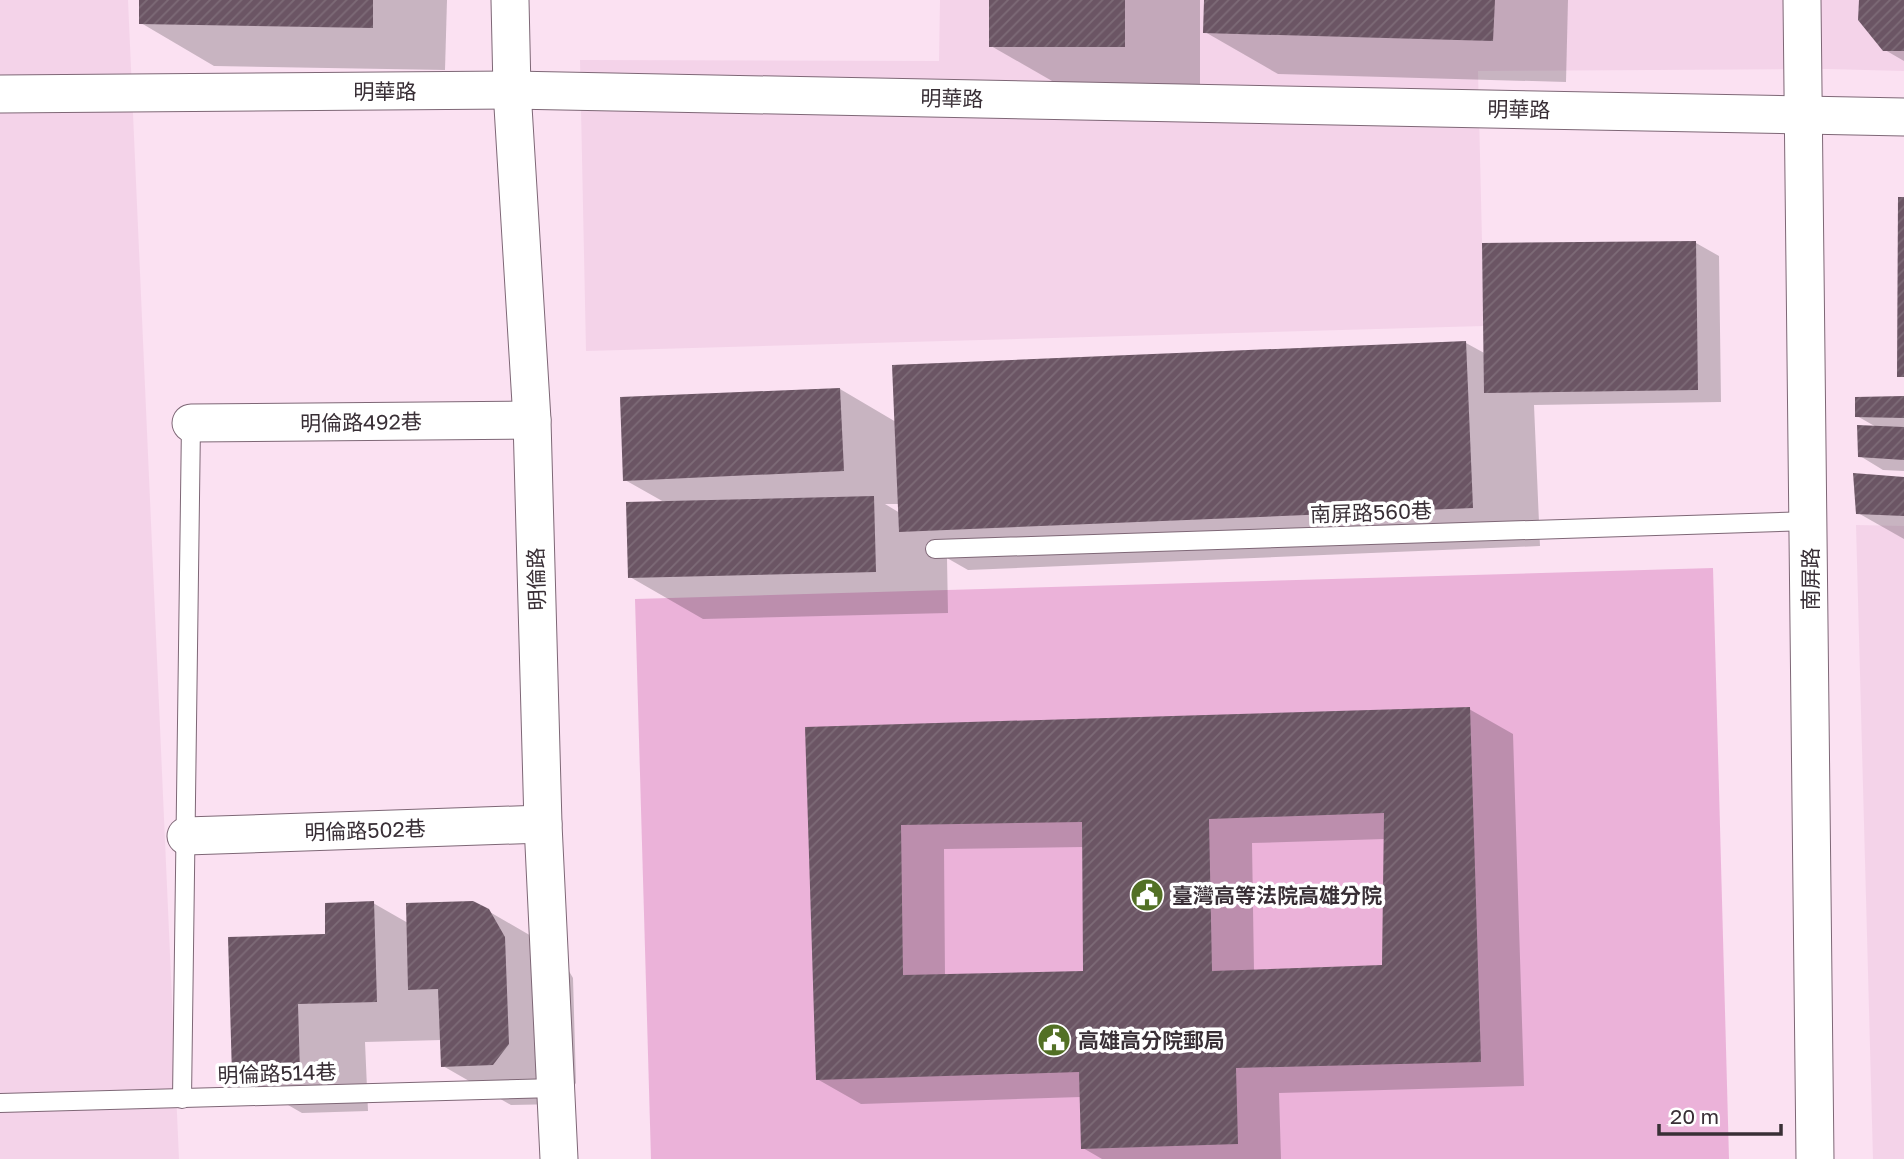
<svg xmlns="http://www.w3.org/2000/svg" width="1904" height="1159" viewBox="0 0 1904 1159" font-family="'Golos Text','Noto Sans TC',sans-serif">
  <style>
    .built { fill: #f4d3e9 }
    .green { fill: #ebb2d9 }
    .shadow { fill: #0003; fill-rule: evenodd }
    .building { fill: url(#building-hatch); fill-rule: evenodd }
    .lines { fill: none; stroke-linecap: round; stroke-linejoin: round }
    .lane-casing { stroke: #7e6776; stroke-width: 20 }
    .street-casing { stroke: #7e6776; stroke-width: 39 }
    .lane { stroke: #fff; stroke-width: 18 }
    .street { stroke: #fff; stroke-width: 37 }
    .labels { text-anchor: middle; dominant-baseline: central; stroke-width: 7; stroke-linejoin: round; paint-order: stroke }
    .street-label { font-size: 21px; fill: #392f36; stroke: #fff }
    .poi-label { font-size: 21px; font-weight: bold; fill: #392f36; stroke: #fff; text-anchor: start }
  </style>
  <defs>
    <pattern id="building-hatch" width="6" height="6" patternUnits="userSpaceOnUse" patternTransform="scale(1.75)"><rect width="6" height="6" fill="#6b5564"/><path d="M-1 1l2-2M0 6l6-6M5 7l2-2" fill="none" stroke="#7d6b77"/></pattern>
  </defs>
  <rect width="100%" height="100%" fill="#fbe1f2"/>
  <!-- built -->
  <g class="built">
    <polygon points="0,0 128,0 179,1159 0,1159"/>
    <polygon points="940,0 1904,0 1904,71 1827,69 1478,71 1484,326 586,351 580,60 939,61"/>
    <polygon points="1856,525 1904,526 1904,1159 1873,1159"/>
  </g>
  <!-- green -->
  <polygon class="green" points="1713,568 1729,1159 651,1159 635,599"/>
  <!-- shadow -->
  <g class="shadow">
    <polygon points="141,0 447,0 445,70 214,66 141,23"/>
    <polygon points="991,0 1200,0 1200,89 1066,89 991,46"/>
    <polygon points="1206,0 1568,0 1566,82 1278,74 1205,32"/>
    <polygon points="1860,0 1904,0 1904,61 1885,50"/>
    <path d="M 1696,243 L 1719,256 L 1721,402 L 1534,405 L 1540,546 L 968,570 L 947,558 L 948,613 L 703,619 L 630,577 L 664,502 L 625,480 L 840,389 L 896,422 L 1466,343 L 1486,354 ZM 885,504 L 899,504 L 900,513 Z"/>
    <polygon points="1904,398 1904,471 1883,470 1860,456 1878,428 1857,416"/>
    <polygon points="1904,479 1904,539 1858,513"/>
    <path d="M 1469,709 L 1513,734 L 1524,1086 L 1279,1093 L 1281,1159 L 1102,1159 L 1083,1148 L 1081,1097 L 861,1104 L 817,1079 L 807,728 ZM 1385,839 L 1383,967 L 1254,971 L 1252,843 ZM 1084,847 L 1085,973 L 945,976 L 944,849 Z"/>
    <polygon points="373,903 408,923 488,911 557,951 573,978 576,1083 561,1104 511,1105 443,1066 442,1040 365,1042 368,1111 302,1113 234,1074 327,936"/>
  </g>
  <!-- building -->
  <g class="building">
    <polygon points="139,0 373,0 373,28 139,24"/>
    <rect x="989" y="0" width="136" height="47"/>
    <polygon points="1204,0 1495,0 1493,41 1203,33"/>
    <polygon points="1859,0 1904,0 1904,51 1883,51 1858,20"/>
    <polygon points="1898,197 1904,197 1904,377 1897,377"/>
    <polygon points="1696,241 1698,390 1484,393 1482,243"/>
    <polygon points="1466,341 1473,508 899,532 892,365"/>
    <polygon points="840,388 844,471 623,481 620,397"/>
    <polygon points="1904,396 1904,418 1855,417 1855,397"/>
    <polygon points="1857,425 1904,427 1904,460 1858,457"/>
    <polygon points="1853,473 1904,477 1904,516 1856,514"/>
    <polygon points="874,496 876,572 628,578 626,502"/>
    <path d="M 1470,707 L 1481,1062 L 1236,1068 L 1238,1144 L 1081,1149 L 1079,1072 L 816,1080 L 805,727 ZM 1384,813 L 1382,965 L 1212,971 L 1209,819 ZM 1082,822 L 1083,971 L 903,975 L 901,825 Z"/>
    <polygon points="374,901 377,1002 298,1004 300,1073 232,1075 228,937 325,934 325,903"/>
    <polygon points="473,901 489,909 505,937 509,1044 493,1065 441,1067 438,989 408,990 406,903"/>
  </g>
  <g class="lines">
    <defs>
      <g id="lane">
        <polyline points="935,549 1810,521"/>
        <polyline points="182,1099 191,423"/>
        <polyline points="0,1103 556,1088"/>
      </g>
      <g id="street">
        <polyline points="510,0 512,90 532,420 543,824 559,1159"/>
        <polyline points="1802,0 1815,1159"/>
        <polyline points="0,94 512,90 1904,117"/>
        <polyline points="191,423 532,420"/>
        <polyline points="186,836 543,824"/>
      </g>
    </defs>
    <!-- lane casing -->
    <use href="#lane" class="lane-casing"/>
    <!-- street casing -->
    <use href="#street" class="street-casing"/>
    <!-- lane -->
    <use href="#lane" class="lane"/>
    <!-- street -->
    <use href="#street" class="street"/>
  </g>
  <!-- icons -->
  <defs>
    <symbol id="civic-disc" viewBox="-11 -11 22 22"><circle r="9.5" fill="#527025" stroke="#fff"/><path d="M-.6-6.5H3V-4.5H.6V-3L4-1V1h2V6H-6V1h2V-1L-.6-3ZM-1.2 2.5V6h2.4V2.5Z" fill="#fff"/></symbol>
  </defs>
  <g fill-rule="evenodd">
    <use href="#civic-disc" x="1128" y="876" width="38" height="38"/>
    <use href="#civic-disc" x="1035" y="1021" width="38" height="38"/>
  </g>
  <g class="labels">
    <!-- street labels -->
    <g class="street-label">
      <text x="385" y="91">明華路</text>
      <text transform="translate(952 98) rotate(1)">明華路</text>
      <text transform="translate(1519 109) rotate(1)">明華路</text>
      <text transform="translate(361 422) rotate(-1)">明倫路492巷</text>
      <text transform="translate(1371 512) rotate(-2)">南屏路560巷</text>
      <text transform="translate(536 579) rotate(-92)">明倫路</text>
      <text transform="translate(1810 579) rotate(-90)">南屏路</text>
      <text transform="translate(365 830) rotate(-2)">明倫路502巷</text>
      <text transform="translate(277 1073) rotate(-2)">明倫路514巷</text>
    </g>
    <!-- poi labels -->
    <g class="poi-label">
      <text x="1172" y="895">臺灣高等法院高雄分院</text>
      <text x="1078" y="1040">高雄高分院郵局</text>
    </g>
  </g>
  <!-- scale -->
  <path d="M1659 1124v10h122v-10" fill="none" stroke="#392f36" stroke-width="3.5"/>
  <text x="1670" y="1124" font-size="21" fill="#392f36" stroke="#ffffff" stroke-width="5" paint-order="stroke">20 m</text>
</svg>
